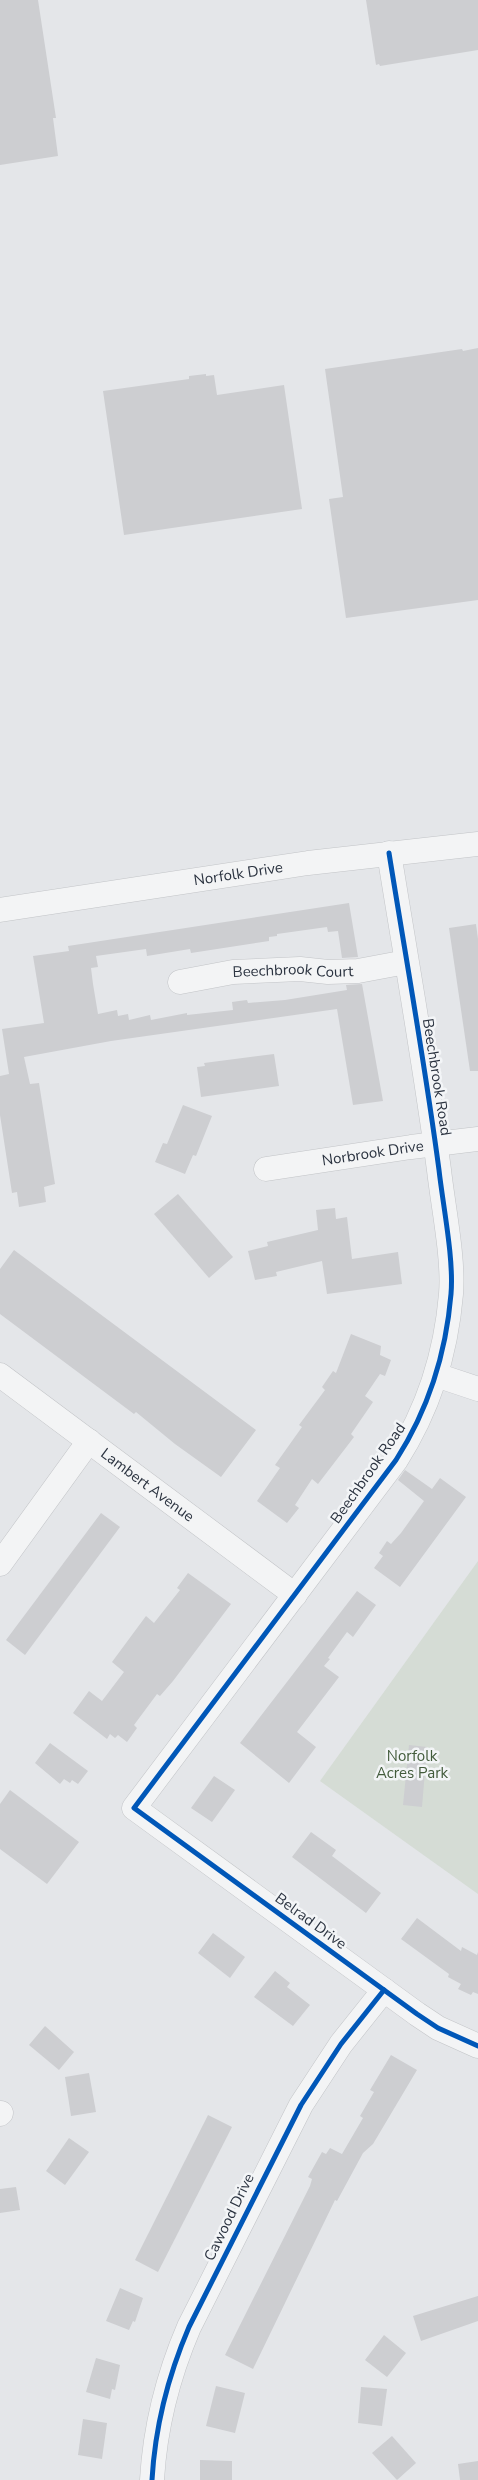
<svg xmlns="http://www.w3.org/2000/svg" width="478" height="2480" viewBox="0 0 478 2480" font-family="'Nunito Sans',sans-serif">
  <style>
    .green { fill: #d5dcd5 }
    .building { fill: #cdced1 }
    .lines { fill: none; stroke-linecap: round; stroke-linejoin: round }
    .minor-casing { stroke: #c2c4c7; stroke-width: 25 }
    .minor { stroke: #f3f4f5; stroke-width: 24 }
    .cycleway-casing { stroke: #f3f5f7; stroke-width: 8 }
    .cycleway { stroke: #0057b8; stroke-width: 5 }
    .labels { text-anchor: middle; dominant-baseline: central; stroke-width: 5; stroke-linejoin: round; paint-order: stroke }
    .street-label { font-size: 15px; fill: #2c3441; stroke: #f3f5f7 }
    .park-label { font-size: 15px; fill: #425b3b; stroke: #f3f5f7 }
  </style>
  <rect width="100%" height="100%" fill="#e4e6e9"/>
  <!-- green -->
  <polygon class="green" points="478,1561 478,1894 320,1781"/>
  <!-- building -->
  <g class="building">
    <polygon points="0,0 38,0 56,118 53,118 58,156 0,165"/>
    <polygon points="366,0 478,0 478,50 380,66 379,64 376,65"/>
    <polygon points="478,348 478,600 346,618 329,499 343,497 325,369 462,349 463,351"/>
    <polygon points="206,374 206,376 214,375 217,395 284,385 302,509 124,535 103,391 189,379 189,376"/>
    <polygon points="349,903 358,957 342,958 338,931 328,932 327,927 277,934 277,936 269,937 269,941 191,953 190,949 147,956 146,949 96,956 98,967 91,968 93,984 98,1014 117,1010 118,1016 128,1014 129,1020 150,1015 151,1020 187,1013 187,1015 233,1010 232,1002 239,1001 247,1000 248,1003 285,1000 347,990 346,985 362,984 383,1101 353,1105 337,1009 111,1041 24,1057 30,1084 39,1083 55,1184 44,1187 46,1202 19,1207 17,1192 12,1193 0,1115 0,1076 9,1074 2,1029 44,1023 33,956 69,951 68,946"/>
    <polygon points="476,924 478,939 478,1071 470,1071 449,928"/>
    <polygon points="274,1054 279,1086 201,1097 197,1067 205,1066 204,1063"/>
    <polygon points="183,1105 212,1116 196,1156 193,1155 185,1174 155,1162 163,1143 167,1144"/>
    <polygon points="178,1194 233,1257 209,1278 154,1214"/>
    <polygon points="335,1208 336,1219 347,1217 352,1259 398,1252 402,1284 327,1294 322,1261 276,1272 277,1276 255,1280 248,1251 268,1246 267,1242 318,1230 316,1210"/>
    <polygon points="14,1250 256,1430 221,1477 175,1444 136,1412 134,1414 0,1314 0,1269"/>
    <polygon points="351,1334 381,1346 380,1355 391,1360 385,1376 380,1374 365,1396 373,1402 351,1434 354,1437 318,1484 312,1479 295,1505 299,1508 287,1523 257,1501 280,1468 275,1465 302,1427 299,1425 325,1390 322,1387 333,1371 336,1373"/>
    <polygon points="405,1470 432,1489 440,1478 466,1497 400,1587 374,1568 383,1556 379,1553 387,1541 391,1544 401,1533 424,1501 398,1480"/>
    <polygon points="101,1513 120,1527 25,1655 6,1640"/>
    <polygon points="188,1573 231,1604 173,1681 160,1696 157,1694 134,1725 137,1728 127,1742 118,1735 115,1738 110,1734 107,1739 73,1713 89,1691 102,1701 124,1672 112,1662 146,1616 154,1623 180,1590 177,1588"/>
    <polygon points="357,1591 376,1605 353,1637 347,1632 328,1658 330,1659 324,1666 339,1677 297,1732 316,1747 289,1783 240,1743"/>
    <polygon points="50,1743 88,1771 78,1784 72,1780 70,1783 64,1779 60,1784 35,1763"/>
    <polygon points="409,1745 427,1747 422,1807 403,1805"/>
    <polygon points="214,1776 235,1790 212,1822 191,1808"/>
    <polygon points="10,1790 79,1842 47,1884 0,1849 0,1804"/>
    <polygon points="311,1832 336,1850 332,1856 381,1893 366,1913 292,1857"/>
    <polygon points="417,1918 461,1951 462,1947 477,1955 478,1952 478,1994 473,1992 471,1995 458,1989 461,1984 448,1977 449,1974 401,1939"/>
    <polygon points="213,1933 245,1957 230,1978 198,1953"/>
    <polygon points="275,1971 290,1983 287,1987 310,2005 293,2026 254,1997"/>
    <polygon points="45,2026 74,2052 59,2070 29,2045"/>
    <polygon points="391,2055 417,2070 373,2144 363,2153 337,2201 335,2200 253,2369 225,2355 310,2186 312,2179 308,2177 322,2152 326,2154 330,2148 342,2154 363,2118 360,2116 374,2092 370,2090"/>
    <polygon points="89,2073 96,2112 71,2116 65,2077"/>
    <polygon points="208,2115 232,2127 158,2272 135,2260"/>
    <polygon points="69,2138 89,2152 65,2185 46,2171"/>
    <polygon points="16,2187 20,2210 0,2213 0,2189"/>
    <polygon points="120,2288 143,2298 135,2322 133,2321 129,2330 106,2321"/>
    <polygon points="478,2296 478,2321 421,2341 413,2316"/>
    <polygon points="384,2335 406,2353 387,2377 365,2360"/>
    <polygon points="96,2358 120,2365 115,2390 112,2389 110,2399 86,2392"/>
    <polygon points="216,2386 245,2393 235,2433 206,2426"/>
    <polygon points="361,2387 387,2389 382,2426 358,2423"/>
    <polygon points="83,2419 107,2423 102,2459 78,2455"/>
    <polygon points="392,2436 416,2463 397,2480 372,2453"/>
    <polygon points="200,2460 232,2461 232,2480 200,2480"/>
    <polygon points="478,2461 478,2480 460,2480 458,2464"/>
  </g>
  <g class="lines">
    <defs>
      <g id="minor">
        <path d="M 389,853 C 406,959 425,1064 439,1170 C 443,1206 454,1259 451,1294 C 446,1354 428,1410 396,1460 L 134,1808 L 417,2014 L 438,2028 L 478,2046"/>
        <path id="s1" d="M 0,910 L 308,863 L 478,844"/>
        <path id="s2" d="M 180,982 L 233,972 L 300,969 L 328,972 L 358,971 L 406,962"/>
        <path id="s3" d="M 266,1169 L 411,1147 L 478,1139"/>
        <path id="s4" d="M 0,1375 L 295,1595"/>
        <polyline points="436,1375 478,1389"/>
        <polyline points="0,1564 89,1441"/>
        <polyline points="0,2114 1,2113"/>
        <path d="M 152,2480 C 155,2427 168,2376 189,2327 L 301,2105 L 341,2044 L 384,1990"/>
      </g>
    </defs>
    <!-- minor casing -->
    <use href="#minor" class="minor-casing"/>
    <!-- minor -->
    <use href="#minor" class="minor"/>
    <defs>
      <g id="cycleway">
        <path d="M 389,853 C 406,959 425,1064 439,1170 C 443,1206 454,1259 451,1294 C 446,1354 428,1410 396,1460 L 134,1808 L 417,2014 L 438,2028 L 478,2046"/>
        <path d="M 152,2480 C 155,2427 168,2376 189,2327 L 301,2105 L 341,2044 L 384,1990"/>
      </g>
    </defs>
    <!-- cycleway casing -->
    <use href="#cycleway" class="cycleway-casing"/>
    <!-- cycleway -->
    <use href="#cycleway" class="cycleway"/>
  </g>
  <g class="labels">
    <!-- street labels -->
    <g class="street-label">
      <text stroke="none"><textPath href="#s1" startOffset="241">Norfolk Drive</textPath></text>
      <text stroke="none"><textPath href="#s2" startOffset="114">Beechbrook Court</textPath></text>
      <text transform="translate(437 1077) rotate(81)">Beechbrook Road</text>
      <text stroke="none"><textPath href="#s3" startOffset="108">Norbrook Drive</textPath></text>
      <text transform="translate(368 1473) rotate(-55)">Beechbrook Road</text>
      <text stroke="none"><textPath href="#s4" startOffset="184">Lambert Avenue</textPath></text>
      <text transform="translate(311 1921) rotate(36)">Belrad Drive</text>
      <text transform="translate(229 2217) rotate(-64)">Cawood Drive</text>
    </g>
    <!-- park labels -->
    <g class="park-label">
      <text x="412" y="1756">Norfolk<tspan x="412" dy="17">Acres Park</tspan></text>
    </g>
  </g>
</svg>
